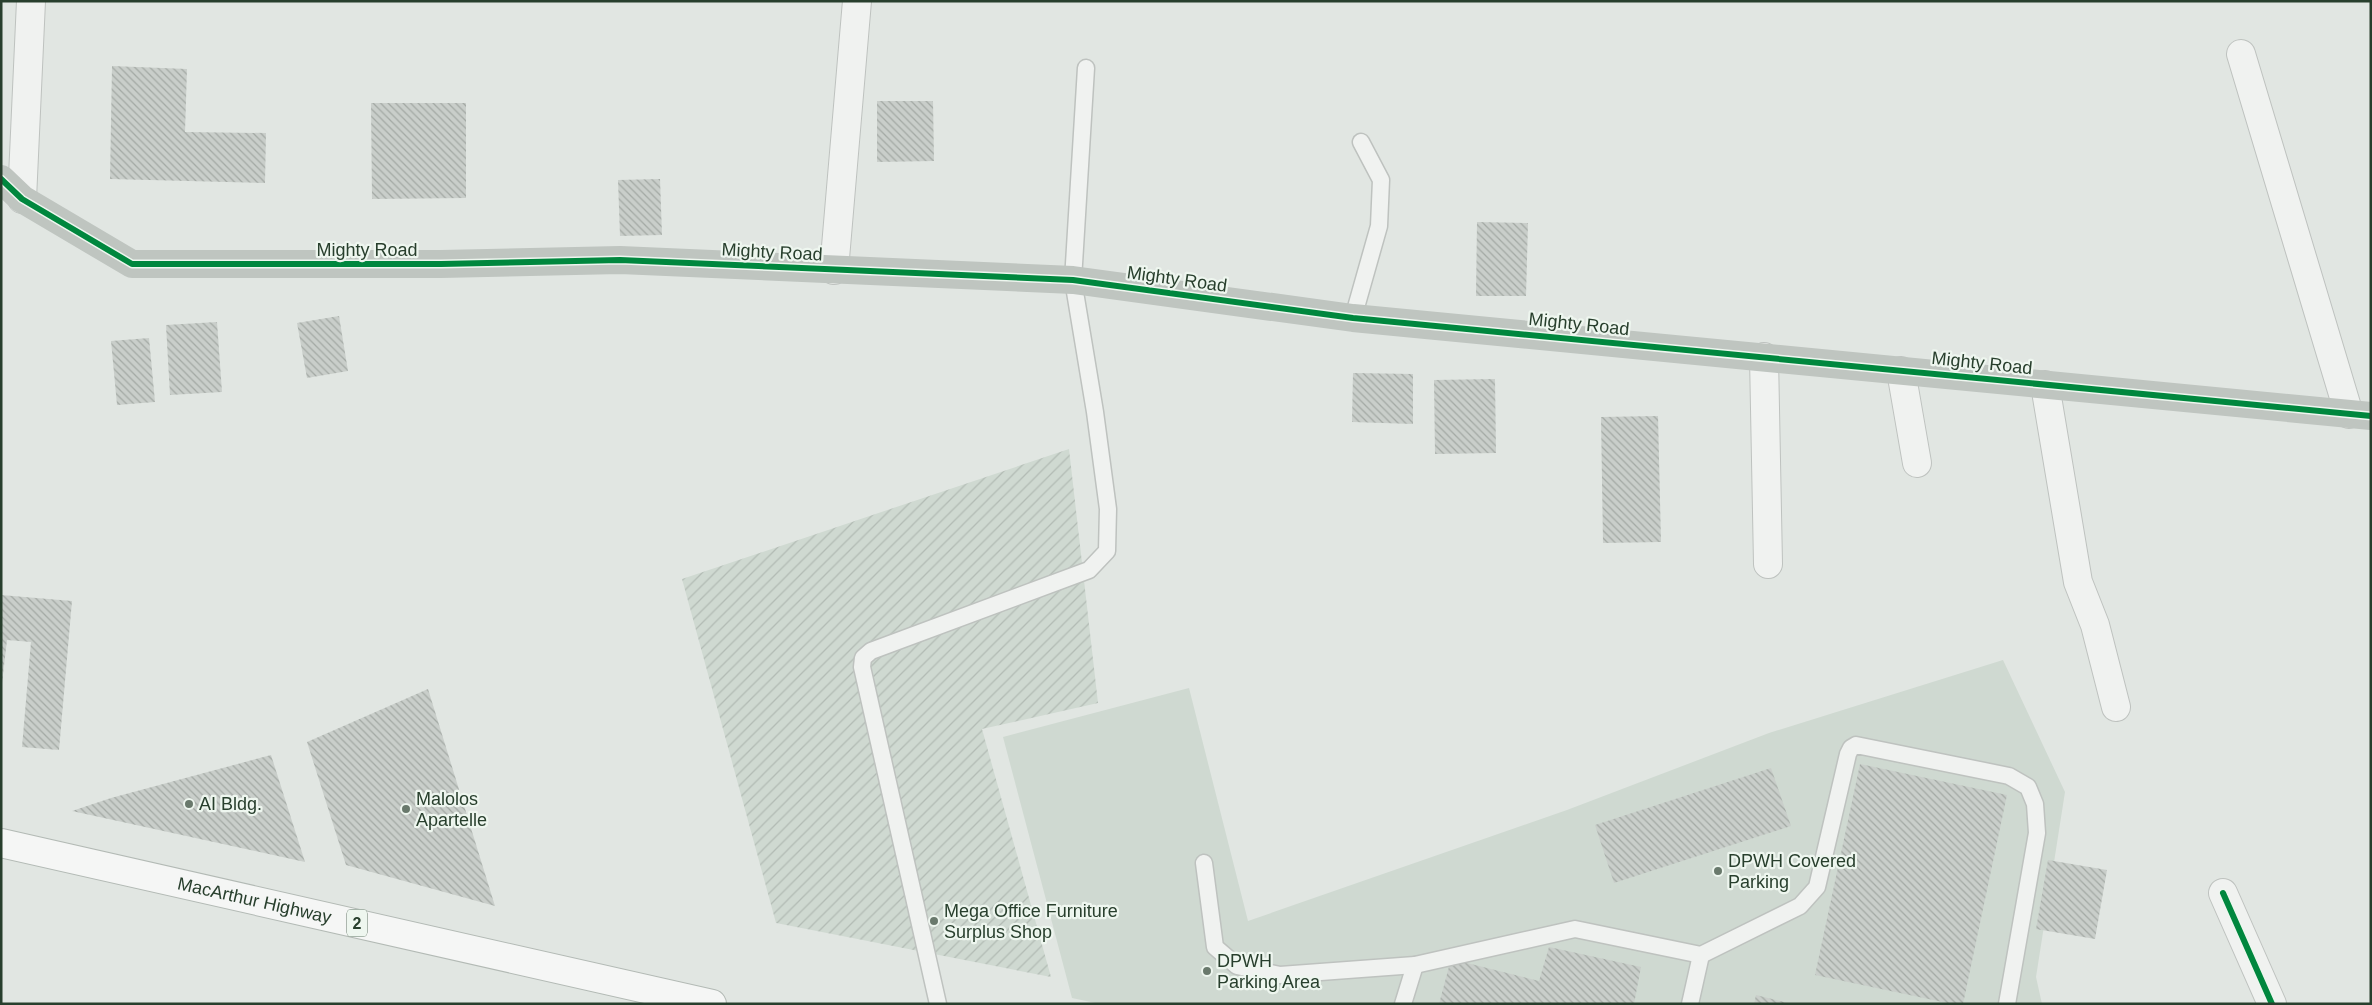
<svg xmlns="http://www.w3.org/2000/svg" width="2372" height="1005" viewBox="0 0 2372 1005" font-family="Helvetica,sans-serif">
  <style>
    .built { fill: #cfd9d1 }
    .industrial { fill: url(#industrial-furrows) }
    .building { fill: url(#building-back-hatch) }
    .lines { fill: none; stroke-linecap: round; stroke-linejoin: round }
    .lane-casing { stroke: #bec2bf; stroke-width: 19 }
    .street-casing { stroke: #bec2bf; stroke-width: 30 }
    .highway-casing { stroke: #b3bab5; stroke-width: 30 }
    .lane { stroke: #f0f2f0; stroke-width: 16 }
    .street { stroke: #f0f2f0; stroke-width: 28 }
    .secondary { stroke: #bfc5c0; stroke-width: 28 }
    .highway { stroke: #f5f6f5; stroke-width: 28 }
    .cycleway-casing { stroke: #eef6ef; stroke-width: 9 }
    .cycleway { stroke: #00873e; stroke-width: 6 }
    .poi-dot { fill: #69796c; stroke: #eef6ef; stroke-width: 2 }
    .labels { text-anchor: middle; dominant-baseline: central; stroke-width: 4.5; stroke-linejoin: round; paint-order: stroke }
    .shield { fill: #eef6ef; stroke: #637667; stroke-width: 1 }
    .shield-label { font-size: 16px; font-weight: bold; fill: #283f2d }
    .street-label { font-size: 18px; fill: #283f2d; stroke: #eef6ef }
    .poi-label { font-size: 18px; fill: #283f2d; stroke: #eef6ef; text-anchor: start }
  </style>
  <defs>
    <pattern id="industrial-furrows" width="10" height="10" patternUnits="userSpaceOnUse" patternTransform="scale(1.25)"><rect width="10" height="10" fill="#cfd9d1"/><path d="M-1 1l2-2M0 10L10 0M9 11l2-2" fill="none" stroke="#b2bbb4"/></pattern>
    <pattern id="building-back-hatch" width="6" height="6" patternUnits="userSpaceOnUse" patternTransform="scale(1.25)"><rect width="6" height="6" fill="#c9ceca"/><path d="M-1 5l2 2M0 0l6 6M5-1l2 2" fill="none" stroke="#a3a9a4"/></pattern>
  </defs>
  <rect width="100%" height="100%" fill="#e1e6e2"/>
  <!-- built -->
  <polygon class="built" points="2003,660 2065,792 2036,977 2042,1004 1100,1004 1072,998 1003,737 1189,688 1248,921 1567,810 1769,733"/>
  <!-- industrial -->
  <polygon class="industrial" points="1069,449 1098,703 982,729 1051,977 776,923 682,579"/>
  <!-- building -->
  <g class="building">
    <polygon points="112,66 187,69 185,132 266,133 265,183 110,179"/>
    <polygon points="877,101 933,101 934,161 877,162"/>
    <polygon points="371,103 466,103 466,198 372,199"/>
    <polygon points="660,179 662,235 620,236 618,180"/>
    <polygon points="1477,222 1528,223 1526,296 1476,296"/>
    <polygon points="339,316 348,371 307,378 297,323"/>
    <polygon points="217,322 222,392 170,395 166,325"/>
    <polygon points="149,338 155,402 117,405 111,341"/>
    <polygon points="1353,373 1413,374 1413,424 1352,422"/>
    <polygon points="1495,379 1496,453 1435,454 1434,380"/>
    <polygon points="1658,416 1661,542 1603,543 1601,417"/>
    <polygon points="1,595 72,601 59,750 22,747 31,642 7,640 1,692"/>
    <polygon points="428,689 495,906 346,865 307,742"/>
    <polygon points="271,755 305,862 72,811 111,798"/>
    <polygon points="1860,764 2007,795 1963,1004 1952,1004 1815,975"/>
    <polygon points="1771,768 1791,826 1614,883 1595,825"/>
    <polygon points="2048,860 2107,870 2095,939 2036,929"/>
    <polygon points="1549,947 1641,967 1634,1004 1439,1004 1451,959 1539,981"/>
    <polygon points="1756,995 1788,1003 1788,1004 1754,1004"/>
  </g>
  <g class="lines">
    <defs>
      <g id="lane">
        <polyline points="1353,318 1379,226 1381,180 1361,142"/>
        <polyline points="1204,863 1215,947 1237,966 1280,975 1415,965 1575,929 1701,955 1800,906 1817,887 1848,754 1851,748 1856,745 2009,776 2028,787 2035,804 2037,833 2007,1004"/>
        <polyline points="938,1004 862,667 863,658 871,651 1089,570 1107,551 1108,509 1095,412 1073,280 1086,68"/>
        <polyline points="1403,1004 1415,965"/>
        <polyline points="1690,1004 1701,955"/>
      </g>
      <g id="street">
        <polyline points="2241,54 2349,414"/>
        <polyline points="22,199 31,1"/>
        <polyline points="834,270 857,1"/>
        <polyline points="1764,357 1768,564"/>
        <polyline points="1901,371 1917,463"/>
        <polyline points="2045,385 2078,582 2095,625 2116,707"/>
        <polyline points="2223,893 2272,1004"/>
      </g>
      <g id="highway">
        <path id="s1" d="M 1,843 L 712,1004"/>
      </g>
    </defs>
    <!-- lane casing -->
    <use href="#lane" class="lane-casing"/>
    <!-- street casing -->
    <use href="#street" class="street-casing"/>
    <!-- highway casing -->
    <use href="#highway" class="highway-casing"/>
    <!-- lane -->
    <use href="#lane" class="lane"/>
    <!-- street -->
    <use href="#street" class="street"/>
    <!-- secondary -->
    <polyline class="secondary" points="1,179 22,199 132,264 441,264 620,260 1073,280 1353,318 2371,416"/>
    <!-- highway -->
    <use href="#highway" class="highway"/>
    <defs>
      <g id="cycleway">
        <polyline points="1,179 22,199 132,264 441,264 620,260 1073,280 1353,318 2371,416"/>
        <polyline points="2223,893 2272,1004"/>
      </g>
    </defs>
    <!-- cycleway casing -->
    <use href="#cycleway" class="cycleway-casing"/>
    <!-- cycleway -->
    <use href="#cycleway" class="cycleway"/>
  </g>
  <!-- markers -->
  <g class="poi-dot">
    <circle cx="189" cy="804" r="5"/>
    <circle cx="406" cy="809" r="5"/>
    <circle cx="1718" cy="871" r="5"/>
    <circle cx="934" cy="921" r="5"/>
    <circle cx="1207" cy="971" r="5"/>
  </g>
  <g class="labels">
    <!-- shield labels -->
    <rect class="shield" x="347" y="909.5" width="20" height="27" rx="4"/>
    <g class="shield-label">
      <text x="357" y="923">2</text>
    </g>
    <!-- street labels -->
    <g class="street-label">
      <text x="367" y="250">Mighty Road</text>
      <text transform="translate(772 252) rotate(3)">Mighty Road</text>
      <text transform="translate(1177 279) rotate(8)">Mighty Road</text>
      <text transform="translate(1579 324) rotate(6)">Mighty Road</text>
      <text transform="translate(1982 363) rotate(6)">Mighty Road</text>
      <text stroke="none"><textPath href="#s1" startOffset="260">MacArthur Highway</textPath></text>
    </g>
    <!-- poi labels -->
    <g class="poi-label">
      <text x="416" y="799">Malolos<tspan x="416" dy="21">Apartelle</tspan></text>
      <text x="199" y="804">AI Bldg.</text>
      <text x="1728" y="861">DPWH Covered<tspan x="1728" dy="21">Parking</tspan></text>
      <text x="944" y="911">Mega Office Furniture<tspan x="944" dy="21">Surplus Shop</tspan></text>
      <text x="1217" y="961">DPWH<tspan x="1217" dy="21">Parking Area</tspan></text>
    </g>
  </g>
  <!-- border -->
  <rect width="2372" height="1005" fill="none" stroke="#283f2d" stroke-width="5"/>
</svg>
